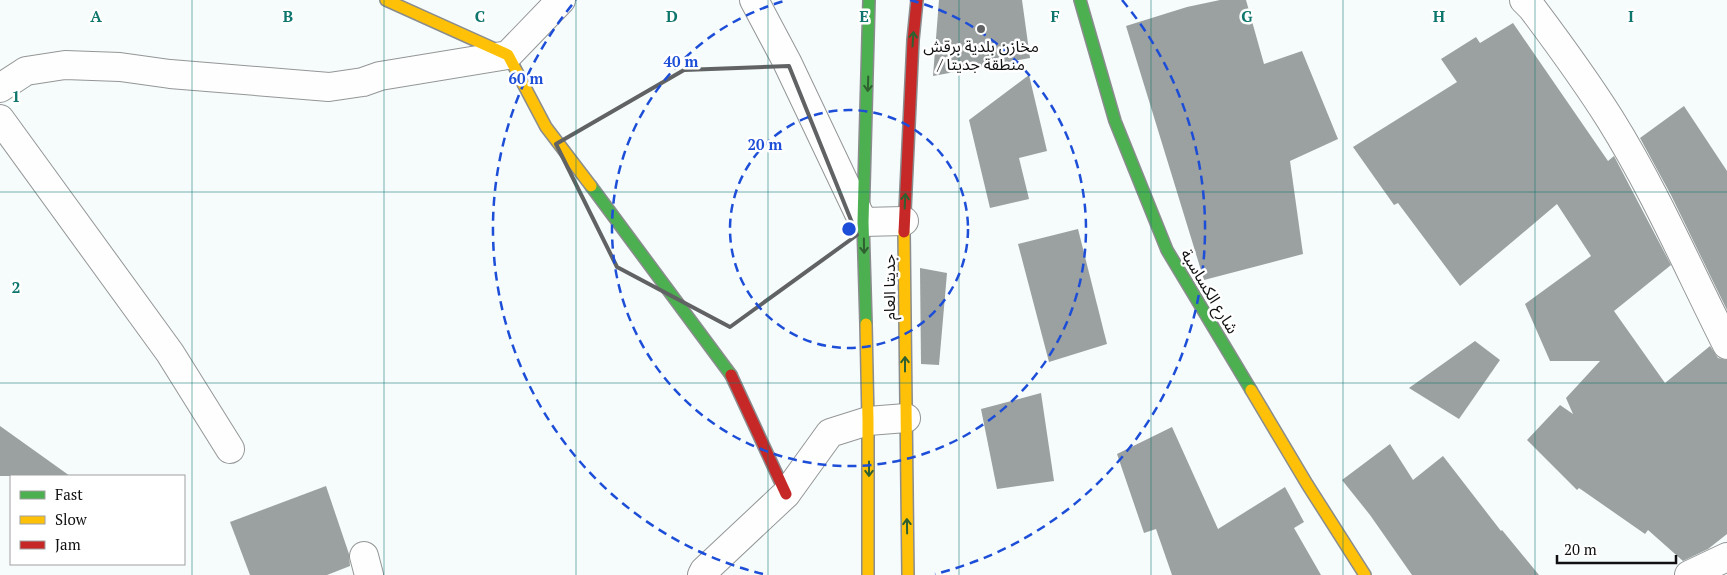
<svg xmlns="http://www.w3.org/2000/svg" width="1727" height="575" viewBox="0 0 1727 575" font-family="'PT Serif','Noto Sans Arabic',serif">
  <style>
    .building { fill: #9ba0a0 }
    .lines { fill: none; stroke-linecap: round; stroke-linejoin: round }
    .street-casing { stroke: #949696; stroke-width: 30 }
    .fast-casing { stroke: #8a8c8d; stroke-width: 14 }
    .slow-casing { stroke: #8a8c8d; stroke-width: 14 }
    .jam-casing { stroke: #8a8c8d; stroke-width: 14 }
    .street { stroke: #fefeff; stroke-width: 28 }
    .fast { stroke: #4caf50; stroke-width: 11 }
    .slow { stroke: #ffc107; stroke-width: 11 }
    .jam { stroke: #c62828; stroke-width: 11 }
    .oneway { stroke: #2e6030 }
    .marked { fill: none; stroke: #606263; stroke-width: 4; stroke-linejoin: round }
    .grid { fill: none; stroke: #0f766e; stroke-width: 1; stroke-opacity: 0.55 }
    .ring { fill: none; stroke: #1d4ed8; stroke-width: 2.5; stroke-dasharray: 9 6 }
    .poi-dot { fill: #606263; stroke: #fff; stroke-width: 2 }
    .labels { text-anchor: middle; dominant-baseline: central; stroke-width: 5; stroke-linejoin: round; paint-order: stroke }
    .poi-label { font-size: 16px; fill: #101010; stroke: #fff }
    .street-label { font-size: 16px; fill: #101010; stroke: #fff }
    .grid-label { font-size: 16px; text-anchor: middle; font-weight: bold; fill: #0f766e; stroke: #fff; stroke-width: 5; stroke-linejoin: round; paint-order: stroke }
    .centre { fill: #1d4ed8; stroke: #fff; stroke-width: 2.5 }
    .ring-label { font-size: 15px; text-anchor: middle; font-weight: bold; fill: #1d4ed8; stroke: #fff; stroke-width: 5; stroke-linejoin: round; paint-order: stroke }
  </style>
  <rect width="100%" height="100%" fill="#f6fbfc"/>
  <!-- building -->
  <g class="building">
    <polygon points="939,0 1022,0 1030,58 933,76"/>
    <polygon points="1220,0 1246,0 1264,64 1302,51 1338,139 1290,161 1303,254 1204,280 1126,26 1187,7"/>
    <polygon points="1513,23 1608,161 1614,156 1671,265 1614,311 1665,383 1710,346 1718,358 1727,360 1727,534 1708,549 1683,561 1648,530 1645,534 1579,488 1577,490 1527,440 1560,405 1573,414 1566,398 1600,361 1550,361 1525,304 1591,256 1557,204 1460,286 1398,203 1394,205 1353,147 1457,82 1441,59 1476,37 1480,43"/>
    <polygon points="1029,75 1047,151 1019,158 1029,199 990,208 969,120"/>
    <polygon points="1684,106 1727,171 1727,310 1671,195 1640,138"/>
    <polygon points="1078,229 1107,344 1049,362 1018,244"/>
    <polygon points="920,268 947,273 939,365 921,364"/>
    <polygon points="1475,341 1500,360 1459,419 1409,388"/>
    <polygon points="1041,393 1054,481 997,489 981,409"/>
    <polygon points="0,426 70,476 0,476"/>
    <polygon points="1172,427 1218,529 1285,487 1304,522 1294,528 1321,575 1172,575 1156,529 1144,533 1117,454"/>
    <polygon points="1390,444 1413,480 1443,456 1501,531 1502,530 1539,575 1412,575 1370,515 1342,480"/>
    <polygon points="326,486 349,554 350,566 327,575 250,575 230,522"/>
  </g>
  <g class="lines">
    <defs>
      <g id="street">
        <polyline points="754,0 787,62 863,222 904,221"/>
        <path d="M 1524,0 L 1532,8 C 1559,44 1586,81 1610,119 C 1655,191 1689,270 1727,345"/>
        <polyline points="0,88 26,71 65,65 120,67 170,74 329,87 363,82 380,76 508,55 561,0"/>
        <polyline points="0,119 170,353 230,449"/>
        <polyline points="364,556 369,575"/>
        <polyline points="702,575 704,571 786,494 830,433 868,421 906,418"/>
        <polyline points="1689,575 1727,557"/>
      </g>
      <g id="fast">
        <polyline points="1080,0 1115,121 1167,250 1251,390"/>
        <polyline points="591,186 731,375"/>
        <polyline points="866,324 863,222 869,0"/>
      </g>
      <g id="slow">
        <polyline points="386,0 508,55 546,127 591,186"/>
        <polyline points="904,232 908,575"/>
        <polyline points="866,324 868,421 868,575"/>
        <polyline points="1251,390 1307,484 1365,575"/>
      </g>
      <g id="jam">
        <polyline points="904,232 913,40 917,0"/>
        <polyline points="731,375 786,494"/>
      </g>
    </defs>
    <!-- street casing -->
    <use href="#street" class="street-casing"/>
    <!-- fast casing -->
    <use href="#fast" class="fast-casing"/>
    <!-- slow casing -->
    <use href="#slow" class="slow-casing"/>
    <!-- jam casing -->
    <use href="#jam" class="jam-casing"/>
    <!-- street -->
    <use href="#street" class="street"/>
    <!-- fast -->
    <use href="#fast" class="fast"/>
    <!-- slow -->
    <use href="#slow" class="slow"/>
    <!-- jam -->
    <use href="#jam" class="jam"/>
  </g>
  <!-- one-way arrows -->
  <defs><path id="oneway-shaft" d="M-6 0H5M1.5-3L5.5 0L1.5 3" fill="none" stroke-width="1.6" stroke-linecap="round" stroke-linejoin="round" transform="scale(1.25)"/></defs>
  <g class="oneway">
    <use href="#oneway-shaft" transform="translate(913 39) rotate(-86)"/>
    <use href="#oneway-shaft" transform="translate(868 84) rotate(92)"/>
    <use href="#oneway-shaft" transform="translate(905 201) rotate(-87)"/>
    <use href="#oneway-shaft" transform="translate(864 246) rotate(89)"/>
    <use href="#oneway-shaft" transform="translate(905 364) rotate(-90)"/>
    <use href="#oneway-shaft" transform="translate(869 469) rotate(90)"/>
    <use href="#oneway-shaft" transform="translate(907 526) rotate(-91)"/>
  </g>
  <!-- marked area -->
  <path class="marked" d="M 789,66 L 857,235 L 730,327 L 617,267 L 556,144 L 684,70 Z"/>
  <!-- grid -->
  <path class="grid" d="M 192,0 L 192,575M 384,0 L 384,575M 576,0 L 576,575M 768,0 L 768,575M 959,0 L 959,575M 1151,0 L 1151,575M 1343,0 L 1343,575M 1535,0 L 1535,575M 0,192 L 1727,192M 0,383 L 1727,383"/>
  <!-- distance rings -->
  <g class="ring">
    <circle cx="849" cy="229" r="119"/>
    <path d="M910 0A237 237 0 1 1 788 0"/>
    <path d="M763 574A356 356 0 0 1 576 0M1122 0A356 356 0 0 1 935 574"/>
  </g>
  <!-- markers -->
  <circle class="poi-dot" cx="981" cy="29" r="5"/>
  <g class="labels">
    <!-- poi labels -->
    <g class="poi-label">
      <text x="981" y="46">مخازن بلدية برقش<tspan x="981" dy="18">/ منطقة جديتا</tspan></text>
    </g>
    <!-- street labels -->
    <g class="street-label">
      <text transform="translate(889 287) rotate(-90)">جديتا العام</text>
      <text transform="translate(1210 291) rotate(59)">شارع الكساسبة</text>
    </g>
  </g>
  <g class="grid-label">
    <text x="96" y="22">A</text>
    <text x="288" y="22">B</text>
    <text x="480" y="22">C</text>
    <text x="672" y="22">D</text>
    <text x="864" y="22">E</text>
    <text x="1055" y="22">F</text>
    <text x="1247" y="22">G</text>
    <text x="1439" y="22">H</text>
    <text x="1631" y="22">I</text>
    <text x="16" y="102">1</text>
    <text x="16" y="293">2</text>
  </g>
  <circle cx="849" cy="229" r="8" class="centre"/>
  <g class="ring-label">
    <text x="681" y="67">40 m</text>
    <text x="526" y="84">60 m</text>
    <text x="765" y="150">20 m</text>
  </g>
  <!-- legend -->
  <rect x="10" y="475" width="175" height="90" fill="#ffffff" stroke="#9f9f9f"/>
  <rect x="20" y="491" width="25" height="8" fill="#4caf50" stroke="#9f9f9f"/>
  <text x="55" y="500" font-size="15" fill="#101010">Fast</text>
  <rect x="20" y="516" width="25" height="8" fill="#ffc107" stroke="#9f9f9f"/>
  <text x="55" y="525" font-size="15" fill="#101010">Slow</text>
  <rect x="20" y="541" width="25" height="8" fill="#c62828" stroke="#9f9f9f"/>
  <text x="55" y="550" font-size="15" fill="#101010">Jam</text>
  <!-- scale -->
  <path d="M1557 555v8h119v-8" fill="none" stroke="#101010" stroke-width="2.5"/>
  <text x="1564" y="555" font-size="15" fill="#101010" stroke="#ffffff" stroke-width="4" paint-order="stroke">20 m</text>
</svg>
